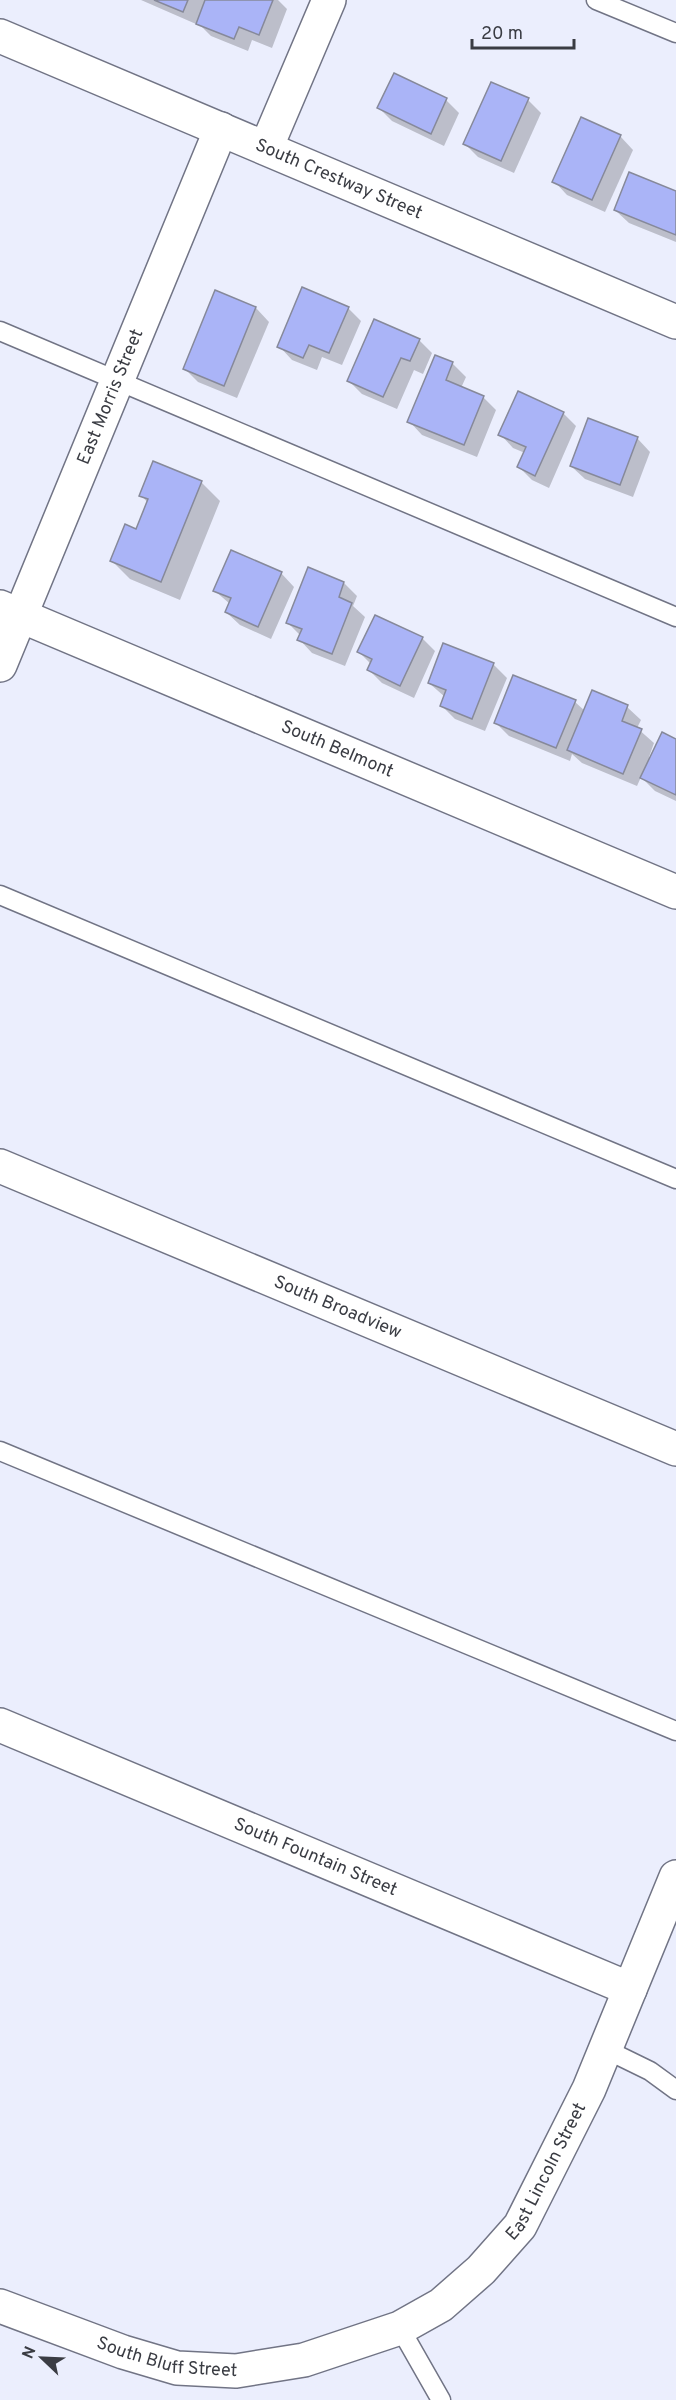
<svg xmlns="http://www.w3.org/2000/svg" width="676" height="2400" viewBox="0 0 676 2400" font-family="Overpass,sans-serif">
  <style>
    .shadow { fill: #0003 }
    .building { fill: #aab4f7; stroke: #86899a; stroke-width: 1.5 }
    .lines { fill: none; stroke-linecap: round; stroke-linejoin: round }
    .service-casing { stroke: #717485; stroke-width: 21 }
    .minor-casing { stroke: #717485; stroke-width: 36 }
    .tertiary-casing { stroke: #717485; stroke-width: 36 }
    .service { stroke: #fff; stroke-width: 18 }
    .minor { stroke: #fff; stroke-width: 33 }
    .tertiary { stroke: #fff; stroke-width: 33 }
    .labels { text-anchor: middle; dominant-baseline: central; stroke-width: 5; stroke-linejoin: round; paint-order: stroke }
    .street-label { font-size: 18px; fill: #3a3c43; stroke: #ebeefd }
  </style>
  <rect width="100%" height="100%" fill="#ebeefd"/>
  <!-- shadow -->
  <g class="shadow">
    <polygon points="141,0 278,0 287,9 272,48 252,40 248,51 211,36 197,22 196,24"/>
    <polygon points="446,100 459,113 444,146 392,121 379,108"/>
    <polygon points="528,100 541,113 514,173 478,157 465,144"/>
    <polygon points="620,136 633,150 605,212 567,195 554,181"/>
    <polygon points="676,192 676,242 629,223 615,210"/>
    <polygon points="216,292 256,308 269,322 237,398 198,382 184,368"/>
    <polygon points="348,308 361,321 342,365 322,357 317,370 292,360 279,346"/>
    <polygon points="419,340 432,353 423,374 414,370 397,409 362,394 349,381"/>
    <polygon points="452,363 466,377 461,388 483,397 496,410 477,457 422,435 409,421"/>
    <polygon points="563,413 576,426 549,488 532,480 519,467 525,453 513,448 500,434"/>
    <polygon points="637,438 650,452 633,497 585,479 571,466"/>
    <polygon points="201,482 220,501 180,600 130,579 112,561 137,531 148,503 141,495"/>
    <polygon points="281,573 294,587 271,639 240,625 226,612 230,604 215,591"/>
    <polygon points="344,583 357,596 353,606 365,617 345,666 312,653 299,639 300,635 287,622"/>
    <polygon points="422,638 435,651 414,698 382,683 369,670 371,664 359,652"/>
    <polygon points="493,664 507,678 485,731 455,719 441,705 445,697 429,683"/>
    <polygon points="592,692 627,707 641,720 637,728 654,743 649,757 651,758 676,740 676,801 655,791 641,777 637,786 582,763 572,754 570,761 509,736 495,722 575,702 585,711"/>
  </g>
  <!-- building -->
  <g class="building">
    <polygon points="154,0 188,0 183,12"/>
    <polygon points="205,0 273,0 259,35 239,27 234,39 196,24"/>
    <polygon points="394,73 447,98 431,134 377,108"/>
    <polygon points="491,82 529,98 501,161 463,144"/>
    <polygon points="581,117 621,135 592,200 552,182"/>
    <polygon points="629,172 676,191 676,235 614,210"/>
    <polygon points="302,287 349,307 329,353 309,345 303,358 277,347"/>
    <polygon points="215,290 256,307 224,386 183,369"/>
    <polygon points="374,319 420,339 410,361 401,358 383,397 347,381"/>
    <polygon points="435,355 453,362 446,380 484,396 464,445 407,422"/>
    <polygon points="518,391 564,412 535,476 517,467 526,447 498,435"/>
    <polygon points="588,418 638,437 620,485 570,466"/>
    <polygon points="153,461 202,481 161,582 110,561 125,524 136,529 148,499 139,496"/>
    <polygon points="231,550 282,572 258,627 225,612 231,598 213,591"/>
    <polygon points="308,567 344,582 339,597 352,603 332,654 297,640 302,629 286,623"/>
    <polygon points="375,615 423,637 400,686 367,670 372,659 357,652"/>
    <polygon points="443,643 494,663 472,719 440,706 446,690 428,683"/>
    <polygon points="513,675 576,700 556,748 494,723"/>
    <polygon points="592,690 628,705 622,721 642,729 623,774 567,750"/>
    <polygon points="662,732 676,739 676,795 640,778"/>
  </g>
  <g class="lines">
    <defs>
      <g id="service">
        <polyline points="596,0 676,33"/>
        <polyline points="0,331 676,617"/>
        <polyline points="0,895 676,1179"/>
        <polyline points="0,1451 676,1731"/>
        <polyline points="605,2049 650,2071 676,2090"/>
        <polyline points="400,2328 441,2400"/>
      </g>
      <g id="minor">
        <path id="s1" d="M 0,36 L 676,322"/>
        <polyline points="266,148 329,0"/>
        <path id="s2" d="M 0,607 L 676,892"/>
        <path id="s3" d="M 0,665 L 221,129"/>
        <path id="s4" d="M 0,1166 L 676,1449"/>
        <path id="s5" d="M 0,1725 L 630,1989"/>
      </g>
      <g id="tertiary">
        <path id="s6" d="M 0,2306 L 123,2352 L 177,2368 L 236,2371 L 304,2360 L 400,2328 L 441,2305 L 481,2270 L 520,2226 L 589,2089 L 676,1877"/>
      </g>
    </defs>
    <!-- service casing -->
    <use href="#service" class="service-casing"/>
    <!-- minor casing -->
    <use href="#minor" class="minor-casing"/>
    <!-- tertiary casing -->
    <use href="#tertiary" class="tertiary-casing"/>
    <!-- service -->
    <use href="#service" class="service"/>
    <!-- minor -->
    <use href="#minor" class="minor"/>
    <!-- tertiary -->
    <use href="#tertiary" class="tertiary"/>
  </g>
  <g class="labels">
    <!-- street labels -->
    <g class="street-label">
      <text stroke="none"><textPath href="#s1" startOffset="368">South Crestway Street</textPath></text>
      <text stroke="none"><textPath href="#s3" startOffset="290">East Morris Street</textPath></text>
      <text stroke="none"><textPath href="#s2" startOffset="366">South Belmont</textPath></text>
      <text stroke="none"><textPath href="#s4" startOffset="366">South Broadview</textPath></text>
      <text stroke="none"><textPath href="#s5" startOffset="342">South Fountain Street</textPath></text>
      <text stroke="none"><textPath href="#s6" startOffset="636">East Lincoln Street</textPath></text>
      <text stroke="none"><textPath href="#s6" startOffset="176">South Bluff Street</textPath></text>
    </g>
  </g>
  <!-- north arrow -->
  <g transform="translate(42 2358) rotate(293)" stroke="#ebeefd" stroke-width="4.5" paint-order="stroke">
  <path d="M0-4.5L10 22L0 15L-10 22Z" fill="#3a3c43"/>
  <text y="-9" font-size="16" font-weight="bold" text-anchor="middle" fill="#3a3c43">N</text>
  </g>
  <!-- scale -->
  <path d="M472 39v9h102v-9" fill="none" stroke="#3a3c43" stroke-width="3"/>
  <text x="481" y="39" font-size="18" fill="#3a3c43" stroke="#ebeefd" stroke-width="4.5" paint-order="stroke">20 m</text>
</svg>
